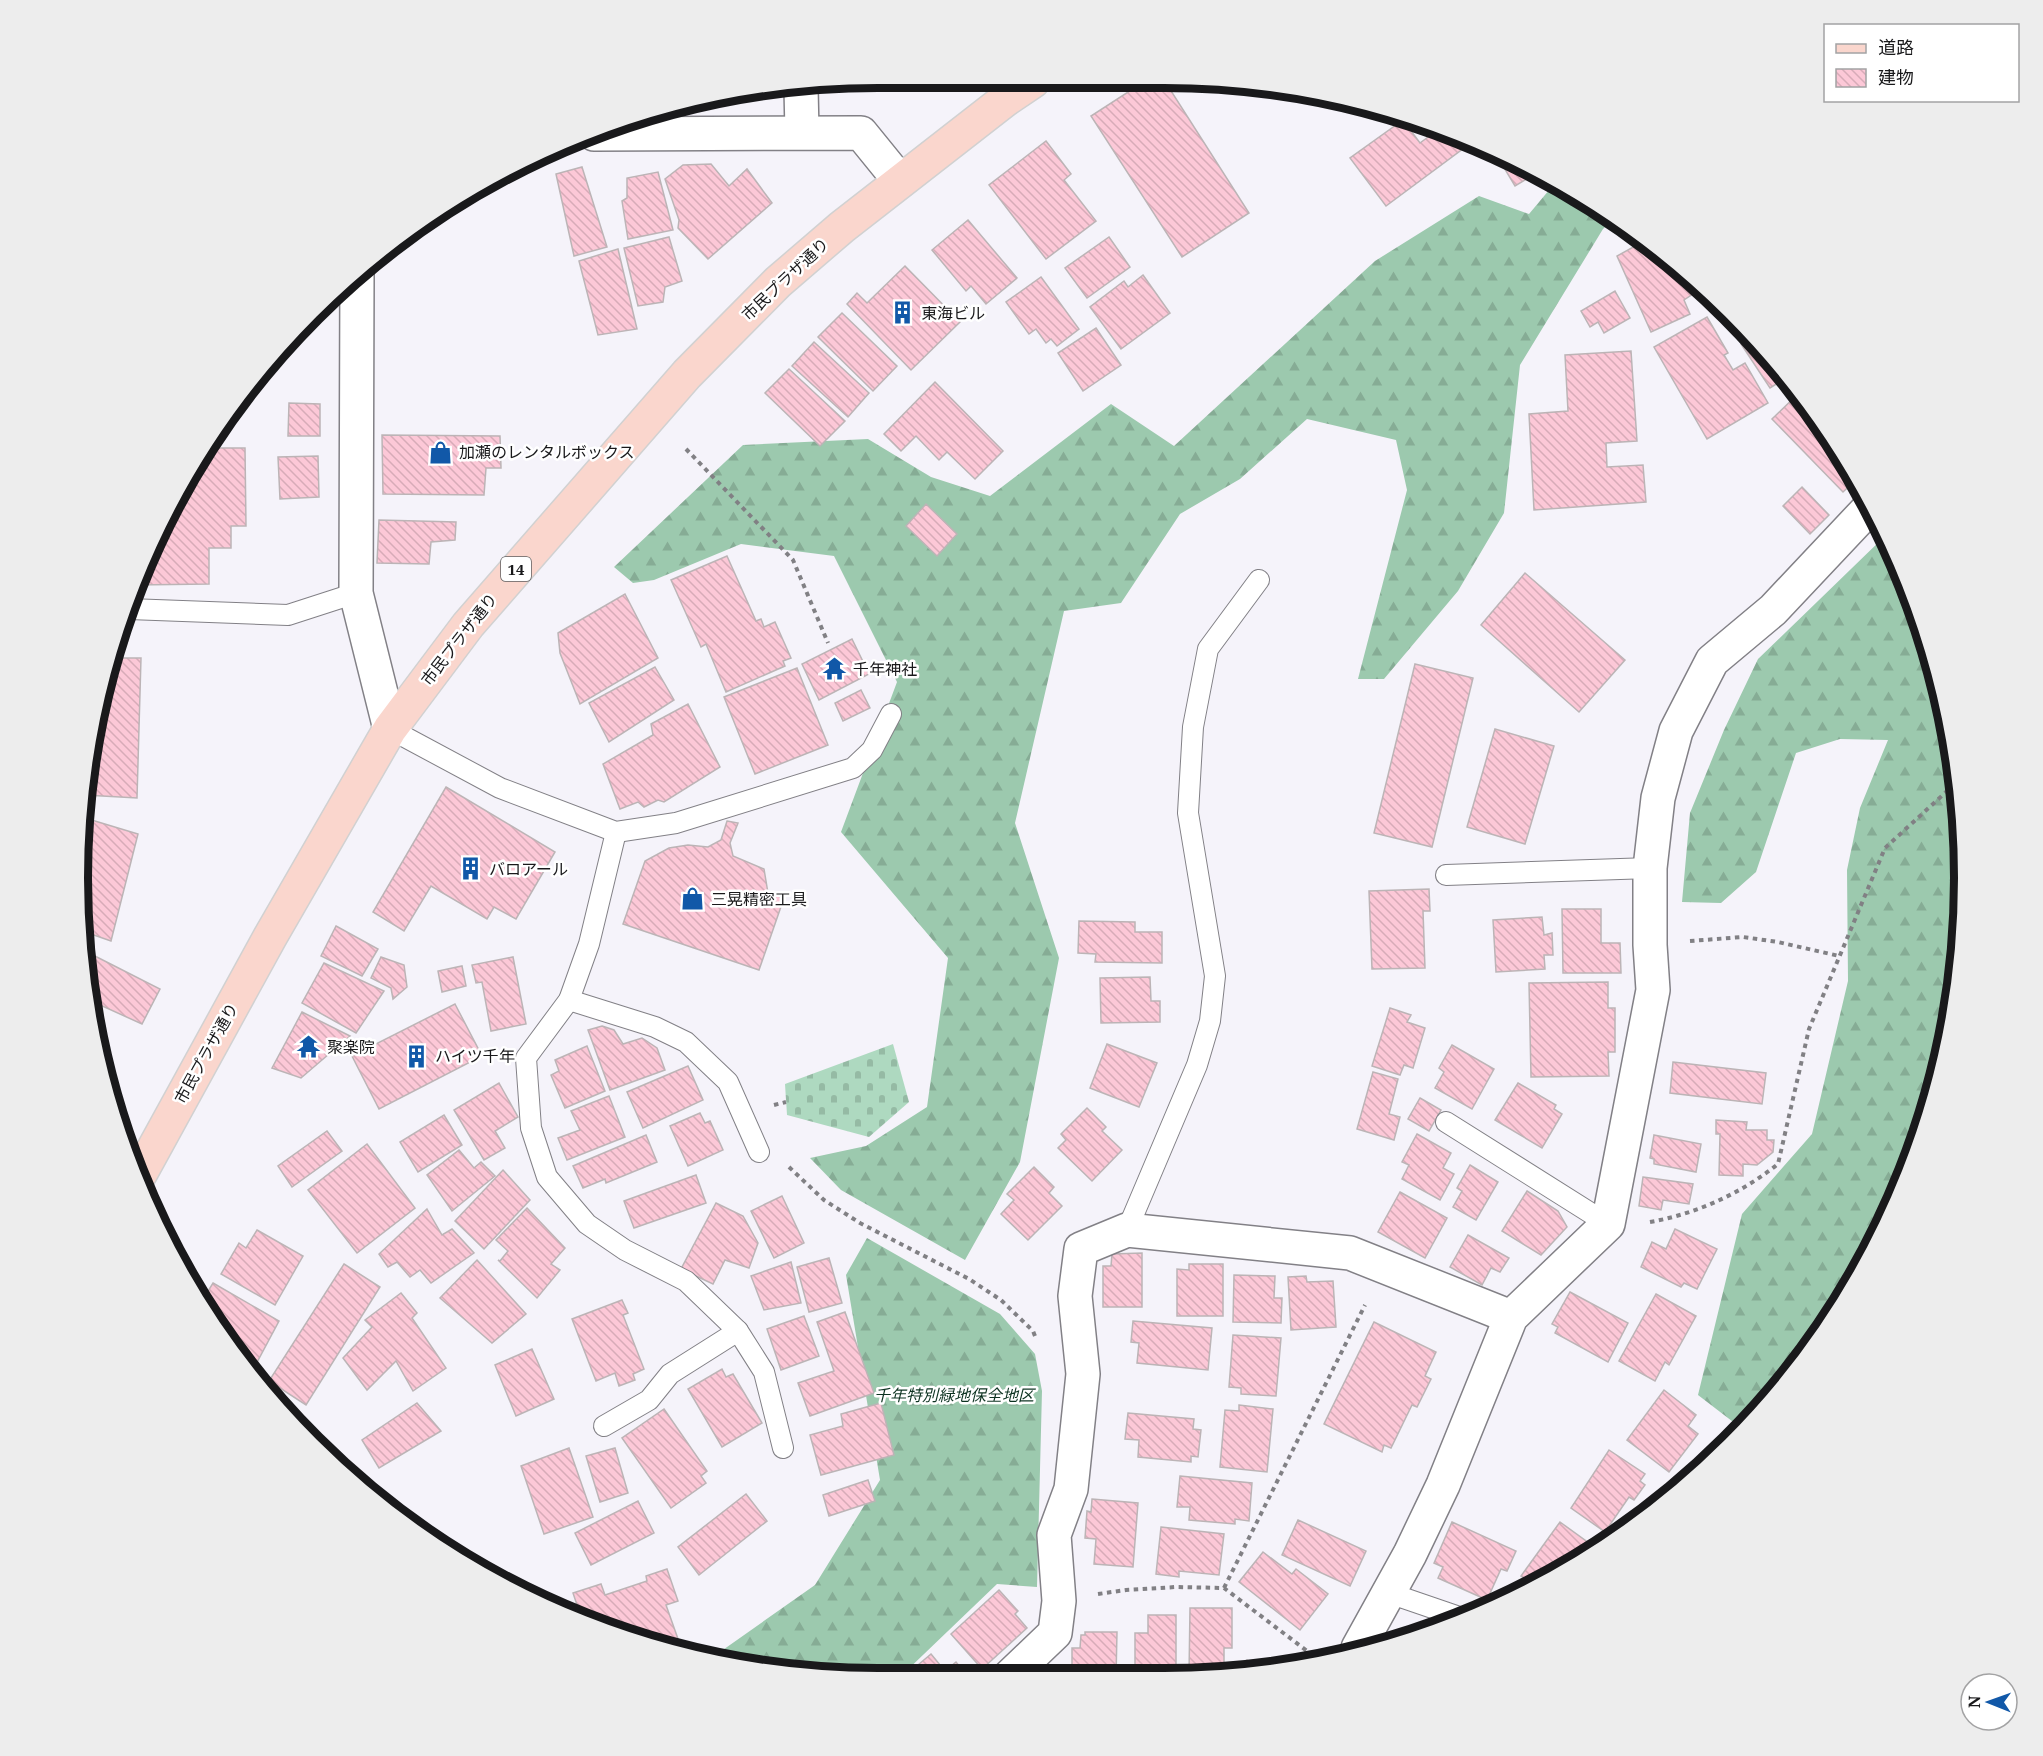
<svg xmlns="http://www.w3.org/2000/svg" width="2043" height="1756" viewBox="0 0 2043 1756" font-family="'Noto Serif','Noto Sans JP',serif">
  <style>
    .forest { fill: url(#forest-firs) }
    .cemetery { fill: url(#cemetery-stones) }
    .building { fill: url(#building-back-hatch); stroke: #bcb4b6; stroke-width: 1.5 }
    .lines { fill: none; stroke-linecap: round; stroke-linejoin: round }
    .service-casing { stroke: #828086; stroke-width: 22 }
    .minor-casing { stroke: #828086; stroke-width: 36 }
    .primary-casing { stroke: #d1d1d1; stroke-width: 36 }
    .path { stroke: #818084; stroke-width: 4; stroke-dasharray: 4.5 4.5; stroke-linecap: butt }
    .service { stroke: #fff; stroke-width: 20 }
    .minor { stroke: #fff; stroke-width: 33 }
    .primary { stroke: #fad6cd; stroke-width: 33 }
    .labels { text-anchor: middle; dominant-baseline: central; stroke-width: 5; stroke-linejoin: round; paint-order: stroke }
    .shield { fill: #fff; stroke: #5e5e5f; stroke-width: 1.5 }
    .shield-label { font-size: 15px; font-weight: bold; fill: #19191b }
    .street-label { font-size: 16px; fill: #19191b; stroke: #fff }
    .poi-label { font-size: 16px; fill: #19191b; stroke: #fff; text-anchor: start }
    .park-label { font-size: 16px; font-style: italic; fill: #0c3220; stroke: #fff }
    .rim { fill: none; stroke: #19191b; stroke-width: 8 }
  </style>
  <defs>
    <pattern id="forest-firs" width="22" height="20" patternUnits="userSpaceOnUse" patternTransform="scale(1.5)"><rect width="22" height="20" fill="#9cc9ae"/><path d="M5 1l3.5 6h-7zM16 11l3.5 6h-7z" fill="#86ac95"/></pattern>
    <pattern id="cemetery-stones" width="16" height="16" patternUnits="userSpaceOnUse" patternTransform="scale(1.5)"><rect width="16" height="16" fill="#aed9c0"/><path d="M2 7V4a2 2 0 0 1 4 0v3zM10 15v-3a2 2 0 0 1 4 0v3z" fill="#95baa4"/></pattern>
    <pattern id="building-back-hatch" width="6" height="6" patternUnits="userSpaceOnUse" patternTransform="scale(1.5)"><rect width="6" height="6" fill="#fcc8d7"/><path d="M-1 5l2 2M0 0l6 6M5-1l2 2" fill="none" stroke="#d7abb8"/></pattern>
  </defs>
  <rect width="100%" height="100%" fill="#f5f3fa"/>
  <!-- forest -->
  <g class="forest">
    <polygon points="1555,183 1613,219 1603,229 1520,365 1504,513 1458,591 1384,679 1358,679 1407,490 1396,440 1307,419 1240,479 1180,514 1121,603 1064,611 1015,823 1059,958 1020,1162 965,1260 841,1190 810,1158 866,1146 927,1107 948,958 841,832 897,682 834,556 741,544 654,580 633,583 614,567 743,445 868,439 931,477 990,496 1111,404 1174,446 1375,261 1479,196 1529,214"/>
    <polygon points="1884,537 1922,621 1958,773 1963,930 1938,1085 1883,1232 1800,1365 1741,1428 1698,1395 1742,1214 1812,1134 1848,981 1847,870 1860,808 1888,740 1840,739 1796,753 1756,872 1721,903 1682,902 1690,813 1724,730 1758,659"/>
    <polygon points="867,1238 1000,1314 1035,1354 1042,1391 1037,1587 997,1584 899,1678 878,1678 722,1663 710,1659 815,1585 880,1480 846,1275"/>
  </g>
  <!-- cemetery -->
  <polygon class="cemetery" points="893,1044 909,1102 869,1137 787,1115 785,1084"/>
  <!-- building -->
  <g class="building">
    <polygon points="1142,83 1166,83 1249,213 1182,257 1091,116"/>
    <polygon points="724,98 724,101 701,101"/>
    <polygon points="1403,120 1420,143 1440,128 1454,134 1464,148 1386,206 1350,158"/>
    <polygon points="1046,141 1071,174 1064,180 1096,221 1046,259 989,185"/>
    <polygon points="1473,142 1491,149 1481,155"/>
    <polygon points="1502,153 1519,161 1538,172 1515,186 1497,156"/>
    <polygon points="711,164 729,186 747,169 772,203 708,259 678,228 679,220 665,179 683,165"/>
    <polygon points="582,167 607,247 574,256 556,174"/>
    <polygon points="658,172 673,230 628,239 622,201 627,198 627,178"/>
    <polygon points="968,220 1017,278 986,304 971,286 966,291 932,250"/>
    <polygon points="669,237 682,281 665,287 663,302 638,306 624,248"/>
    <polygon points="1109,237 1130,267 1087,298 1065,268"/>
    <polygon points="1646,240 1688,277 1696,292 1684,300 1690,314 1651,332 1617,256"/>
    <polygon points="618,249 637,329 598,335 579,261"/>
    <polygon points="905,266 960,322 911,370 847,304 857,293 867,303"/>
    <polygon points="1143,275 1170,313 1121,349 1090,307 1124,281 1128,287"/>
    <polygon points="1041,277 1079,329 1057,346 1051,339 1046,343 1036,329 1029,334 1006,302"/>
    <polygon points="1615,291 1630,318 1604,333 1598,322 1590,327 1581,311"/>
    <polygon points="842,313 897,366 873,391 818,337"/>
    <polygon points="1707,317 1728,353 1724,355 1733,370 1745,363 1768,403 1707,439 1654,347"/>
    <polygon points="1096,328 1121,365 1083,391 1058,353"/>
    <polygon points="1753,337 1766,350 1786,378 1770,388 1741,344"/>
    <polygon points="814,342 869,393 848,417 792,366"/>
    <polygon points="1631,351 1637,441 1606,443 1607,467 1643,465 1646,502 1534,510 1529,414 1568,411 1565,355"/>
    <polygon points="789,369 845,421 820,446 765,393"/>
    <polygon points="935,382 1003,451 975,479 947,452 939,460 916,436 901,451 884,434"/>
    <polygon points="1798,394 1858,478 1843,492 1772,419"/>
    <polygon points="289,403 320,404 320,436 288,436"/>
    <polygon points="382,435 500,436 501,468 486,468 484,495 383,494"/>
    <polygon points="205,448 245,448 246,526 231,526 231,548 209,548 209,584 135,585 139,572"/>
    <polygon points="318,456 319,497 280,499 278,457"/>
    <polygon points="1802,487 1829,515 1810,534 1783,506"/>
    <polygon points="926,504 957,534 937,556 906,526"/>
    <polygon points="379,520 456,522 455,540 431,542 429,564 377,563"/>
    <polygon points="727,556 756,621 761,619 764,627 775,622 791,658 783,661 785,666 726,692 706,644 701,647 671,580"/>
    <polygon points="1525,573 1625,660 1579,712 1481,625"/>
    <polygon points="625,594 658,658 580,704 560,653 558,633"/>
    <polygon points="852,639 869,674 819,700 802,664"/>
    <polygon points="116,658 141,658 137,798 85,795 85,773"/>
    <polygon points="1415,664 1473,678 1432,847 1374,833"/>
    <polygon points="655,667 674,700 609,742 589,703"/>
    <polygon points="797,668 828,745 755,774 724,697"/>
    <polygon points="861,690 870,708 843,721 835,703"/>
    <polygon points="688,704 720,767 664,802 658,800 644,807 638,802 620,809 603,764 653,735 651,724"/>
    <polygon points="1495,729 1554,746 1525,844 1467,827"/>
    <polygon points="446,787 555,852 516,919 494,907 487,919 431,886 404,931 373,912"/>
    <polygon points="85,818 138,834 111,941 85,932"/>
    <polygon points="727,821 738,823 730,843 733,856 764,869 768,893 784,898 759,970 623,924 645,861 669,848 688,845 708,847 721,840"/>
    <polygon points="1429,889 1430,911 1423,911 1425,968 1372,969 1369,891"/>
    <polygon points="1562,909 1601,909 1601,943 1620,943 1621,973 1563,973"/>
    <polygon points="1542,917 1544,935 1552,933 1553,955 1544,955 1545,969 1496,972 1493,920"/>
    <polygon points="1079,921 1135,922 1135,932 1162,932 1162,963 1095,962 1096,954 1078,953"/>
    <polygon points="336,926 378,949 362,976 321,956"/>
    <polygon points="85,951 160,989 142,1024 89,1000 85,982"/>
    <polygon points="381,957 404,965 407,987 393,999 391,988 371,978"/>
    <polygon points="513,957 526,1024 491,1031 482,982 476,983 472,965"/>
    <polygon points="324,963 384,991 356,1033 302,1003"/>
    <polygon points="462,966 466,986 442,992 438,971"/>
    <polygon points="1150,977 1151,1001 1160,1001 1160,1022 1101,1023 1100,978"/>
    <polygon points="1608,982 1608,1008 1615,1008 1615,1052 1608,1052 1609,1076 1531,1077 1529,983"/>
    <polygon points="455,1004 482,1056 379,1109 352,1056"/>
    <polygon points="1390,1008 1411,1015 1407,1022 1425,1028 1413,1068 1404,1065 1400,1075 1372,1066"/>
    <polygon points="302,1012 350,1036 301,1078 272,1068"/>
    <polygon points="602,1026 614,1030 623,1044 642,1038 657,1048 665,1070 610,1090 588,1030"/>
    <polygon points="1107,1044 1157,1063 1139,1107 1090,1088"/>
    <polygon points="1452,1045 1494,1069 1472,1109 1435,1088 1444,1072 1439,1068"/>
    <polygon points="587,1046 605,1091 565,1108 551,1075 559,1071 555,1060"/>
    <polygon points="1673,1062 1766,1073 1762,1104 1670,1093"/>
    <polygon points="688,1066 703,1100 643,1128 627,1092"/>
    <polygon points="1373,1072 1398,1079 1389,1114 1400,1117 1394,1140 1357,1129"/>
    <polygon points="499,1083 518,1117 495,1131 505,1148 484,1160 454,1110"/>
    <polygon points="1518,1083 1556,1105 1554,1109 1562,1114 1542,1148 1495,1120"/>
    <polygon points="609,1096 625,1137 567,1160 558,1138 580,1130 571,1111"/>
    <polygon points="1420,1098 1441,1110 1429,1131 1408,1119"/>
    <polygon points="1087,1108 1106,1127 1102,1131 1122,1150 1092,1181 1058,1148 1066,1140 1061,1134"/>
    <polygon points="700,1113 705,1123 710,1121 723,1150 688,1166 670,1126"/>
    <polygon points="444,1115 462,1145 418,1172 400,1142"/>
    <polygon points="1716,1120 1747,1122 1746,1130 1767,1130 1767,1140 1774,1140 1773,1152 1757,1165 1743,1164 1743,1176 1719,1175 1720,1134 1716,1134"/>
    <polygon points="327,1131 342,1151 292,1187 278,1166"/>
    <polygon points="1417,1134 1451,1153 1443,1168 1454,1174 1440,1200 1402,1179 1409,1165 1402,1162"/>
    <polygon points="646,1135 657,1162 606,1183 605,1179 583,1188 573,1166"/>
    <polygon points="1654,1135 1701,1144 1696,1172 1654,1164 1654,1159 1650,1158"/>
    <polygon points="367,1144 415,1208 357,1253 308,1190"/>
    <polygon points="459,1150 474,1168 481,1162 495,1176 452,1211 427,1175"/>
    <polygon points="1470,1165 1498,1182 1476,1220 1453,1207 1462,1191 1457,1188"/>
    <polygon points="1034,1167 1054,1187 1049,1193 1062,1206 1028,1240 1001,1214 1014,1200 1007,1194"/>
    <polygon points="503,1170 530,1200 484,1249 455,1221"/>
    <polygon points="696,1175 706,1203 634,1228 624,1201"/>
    <polygon points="1643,1177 1693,1184 1689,1204 1663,1200 1661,1210 1639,1206"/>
    <polygon points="1527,1191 1558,1211 1567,1227 1541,1255 1502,1231"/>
    <polygon points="1400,1192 1447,1218 1425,1258 1378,1232"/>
    <polygon points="782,1196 804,1243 774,1258 751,1211"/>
    <polygon points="716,1203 743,1216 758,1243 749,1268 725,1260 713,1284 681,1269"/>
    <polygon points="527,1208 565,1248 551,1264 560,1270 537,1298 498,1260 500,1261 508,1251 496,1240"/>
    <polygon points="427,1209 442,1235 452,1229 474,1253 431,1283 420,1270 410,1277 397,1262 388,1267 379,1254"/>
    <polygon points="1675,1229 1717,1249 1697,1289 1684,1283 1681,1287 1641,1267 1652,1242 1666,1249"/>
    <polygon points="257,1230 303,1256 275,1305 221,1274 239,1243 246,1248"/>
    <polygon points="1468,1235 1509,1258 1500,1272 1491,1268 1482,1285 1450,1267"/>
    <polygon points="1142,1253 1142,1307 1103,1307 1103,1266 1111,1266 1112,1254"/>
    <polygon points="829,1258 842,1303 809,1312 797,1267"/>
    <polygon points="477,1260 526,1314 492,1343 440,1298"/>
    <polygon points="791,1262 801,1303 764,1310 751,1276"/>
    <polygon points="344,1264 380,1287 306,1405 269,1381"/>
    <polygon points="1189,1264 1223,1264 1223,1316 1177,1316 1177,1269 1189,1270"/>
    <polygon points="1234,1275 1275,1276 1274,1298 1282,1298 1281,1323 1233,1322"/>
    <polygon points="1306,1276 1307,1282 1333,1281 1336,1327 1291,1330 1288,1277"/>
    <polygon points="213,1283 279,1321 255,1366 246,1363 213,1322 202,1301"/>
    <polygon points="1570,1292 1628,1323 1608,1362 1555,1333 1558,1327 1552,1324"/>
    <polygon points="401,1293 417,1313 412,1318 446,1368 413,1391 396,1361 367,1390 343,1358 372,1327 365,1320"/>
    <polygon points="1656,1294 1696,1316 1669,1365 1665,1362 1655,1381 1619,1361"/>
    <polygon points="622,1300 628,1313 623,1315 644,1369 633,1374 635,1380 619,1386 615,1373 596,1381 572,1319"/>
    <polygon points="845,1312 874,1393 810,1416 798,1383 834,1371 817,1322"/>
    <polygon points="804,1316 819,1356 781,1370 767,1329"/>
    <polygon points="1133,1321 1212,1328 1208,1370 1137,1363 1139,1343 1131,1342"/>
    <polygon points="1374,1322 1436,1352 1425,1376 1431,1379 1417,1407 1412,1405 1391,1448 1384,1445 1382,1452 1324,1424"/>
    <polygon points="1233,1335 1281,1338 1276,1396 1241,1394 1241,1388 1229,1387"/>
    <polygon points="532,1349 554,1399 516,1416 495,1365"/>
    <polygon points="722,1369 726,1377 733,1374 762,1423 722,1447 688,1389"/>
    <polygon points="1664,1390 1696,1415 1688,1426 1698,1434 1669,1472 1627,1440"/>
    <polygon points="417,1403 441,1431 379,1468 362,1440"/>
    <polygon points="881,1403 894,1455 821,1475 810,1435 843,1426 841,1414"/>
    <polygon points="1239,1405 1273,1409 1267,1472 1220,1467 1225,1410 1239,1411"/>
    <polygon points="664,1409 707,1471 701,1476 706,1483 671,1508 622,1438"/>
    <polygon points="1128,1413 1194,1419 1193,1429 1201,1430 1198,1457 1191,1456 1191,1462 1138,1457 1139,1440 1125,1439"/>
    <polygon points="569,1448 593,1517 544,1534 521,1466"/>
    <polygon points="615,1448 628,1493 600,1502 586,1456"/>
    <polygon points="1609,1450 1645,1474 1640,1481 1645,1485 1634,1500 1629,1497 1605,1532 1571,1508"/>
    <polygon points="1180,1476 1252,1483 1249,1521 1235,1519 1235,1524 1189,1520 1190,1507 1177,1507"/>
    <polygon points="868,1480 875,1501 829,1516 823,1495"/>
    <polygon points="746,1494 767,1521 699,1575 678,1547"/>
    <polygon points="1092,1499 1138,1503 1133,1567 1094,1564 1096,1539 1085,1538 1087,1511 1091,1512"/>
    <polygon points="638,1501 654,1533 591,1565 575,1533"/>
    <polygon points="1641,1507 1648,1511 1631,1524"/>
    <polygon points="1298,1520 1366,1551 1350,1586 1282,1555"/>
    <polygon points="1452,1522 1516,1551 1507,1571 1501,1569 1487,1600 1438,1578 1443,1567 1434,1563"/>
    <polygon points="1560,1522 1593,1546 1586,1556 1565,1571 1534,1585 1521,1576"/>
    <polygon points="1161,1527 1224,1534 1219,1575 1179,1571 1179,1577 1156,1574"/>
    <polygon points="1263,1552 1292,1574 1296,1569 1328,1594 1300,1630 1239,1582"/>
    <polygon points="667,1569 678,1601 666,1605 678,1639 672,1640 675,1648 644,1639 641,1630 629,1634 582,1620 573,1593 601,1584 605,1595 647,1581 646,1576"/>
    <polygon points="999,1590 1018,1611 1015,1614 1027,1628 982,1669 951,1634"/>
    <polygon points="1190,1608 1232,1608 1232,1648 1224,1648 1224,1675 1189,1675"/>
    <polygon points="1148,1615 1176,1615 1176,1676 1135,1677 1135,1633 1148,1633"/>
    <polygon points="1397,1630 1421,1636 1394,1641"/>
    <polygon points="1085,1632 1117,1632 1116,1677 1072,1677 1072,1648 1080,1648 1081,1635 1085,1635"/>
    <polygon points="931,1654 945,1671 956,1662 969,1678 912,1678 916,1674 912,1670"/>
    <polygon points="1247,1660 1259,1668 1239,1672"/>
  </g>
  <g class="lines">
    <defs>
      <g id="service">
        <polyline points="129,609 288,615 356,593"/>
        <polyline points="390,729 500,788 616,832 676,823 853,768 872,750 891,714"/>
        <polyline points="616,832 589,944 569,1000 526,1058 531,1128 547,1177 587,1224 625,1250 686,1281 738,1331 764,1372 783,1448"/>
        <polyline points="1446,875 1650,868"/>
        <polyline points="569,1000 655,1027 686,1042 728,1082 759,1152"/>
        <polyline points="1446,1122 1608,1224"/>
        <polyline points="1127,1230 1197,1065 1210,1021 1215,976 1188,813 1193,727 1208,649 1259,580"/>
        <polyline points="604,1426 649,1400 670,1374 738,1331"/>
        <polyline points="1389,1593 1462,1618"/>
      </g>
      <g id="minor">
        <polyline points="801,88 802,132"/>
        <polyline points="594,134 861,133 900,181"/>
        <polyline points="357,272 356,593 390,729"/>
        <polyline points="1358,1648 1410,1554 1443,1485 1511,1317 1608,1224 1653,990 1650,945 1650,868 1658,798 1676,731 1712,661 1773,610 1871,506"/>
        <polyline points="1009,1677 1055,1633 1059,1601 1054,1535 1071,1489 1083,1374 1075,1296 1081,1249 1127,1230 1350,1253 1511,1317"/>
      </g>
      <polyline id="primary" points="140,1174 270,937 390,729 468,625 687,374 778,282 842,227 1005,100 1033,81"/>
    </defs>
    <!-- service casing -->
    <use href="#service" class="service-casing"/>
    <!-- minor casing -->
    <use href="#minor" class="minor-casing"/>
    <!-- primary casing -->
    <use href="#primary" class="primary-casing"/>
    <!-- path -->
    <g class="path">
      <polyline points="686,449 793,560 828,643"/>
      <polyline points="1690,941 1743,937 1778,942 1839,956"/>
      <polyline points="774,1105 786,1102"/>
      <polyline points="789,1167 824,1200 860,1223 969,1279 1001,1300 1033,1331 1035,1336"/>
      <path d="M 1650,1222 C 1696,1214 1742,1193 1778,1164 L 1809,1029 L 1885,848 L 1958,781"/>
      <polyline points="1224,1588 1365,1305"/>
      <polyline points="1098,1594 1126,1590 1176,1587 1224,1588 1315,1657"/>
    </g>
    <!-- service -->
    <use href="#service" class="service"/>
    <!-- minor -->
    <use href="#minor" class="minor"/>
    <!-- primary -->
    <use href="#primary" class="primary"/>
  </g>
  <!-- icons -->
  <defs>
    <symbol id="building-bare" viewBox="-9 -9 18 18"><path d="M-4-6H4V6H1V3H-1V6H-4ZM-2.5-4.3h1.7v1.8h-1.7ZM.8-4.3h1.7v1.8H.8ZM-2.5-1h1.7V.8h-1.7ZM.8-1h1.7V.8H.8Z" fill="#1158a8" stroke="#fff" stroke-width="2.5" paint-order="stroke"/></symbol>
    <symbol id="shop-bare" viewBox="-9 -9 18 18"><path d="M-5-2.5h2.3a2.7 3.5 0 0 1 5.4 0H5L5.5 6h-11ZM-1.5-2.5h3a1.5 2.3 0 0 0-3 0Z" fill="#1158a8" stroke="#fff" stroke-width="2.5" paint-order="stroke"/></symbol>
    <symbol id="temple-bare" viewBox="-9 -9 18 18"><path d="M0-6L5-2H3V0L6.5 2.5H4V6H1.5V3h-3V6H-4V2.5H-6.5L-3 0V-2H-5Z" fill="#1158a8" stroke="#fff" stroke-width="2.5" paint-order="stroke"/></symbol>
  </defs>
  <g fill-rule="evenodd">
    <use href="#building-bare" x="886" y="296" width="33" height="33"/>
    <use href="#shop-bare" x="424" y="436" width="33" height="33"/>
    <use href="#temple-bare" x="818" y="652" width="33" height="33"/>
    <use href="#building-bare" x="454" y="852" width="33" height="33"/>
    <use href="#shop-bare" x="676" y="882" width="33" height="33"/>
    <use href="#temple-bare" x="292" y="1030" width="33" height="33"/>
    <use href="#building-bare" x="400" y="1040" width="33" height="33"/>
  </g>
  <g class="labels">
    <!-- shield labels -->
    <rect class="shield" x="501" y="557" width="30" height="24" rx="4.5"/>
    <g class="shield-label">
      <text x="516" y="569">14</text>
    </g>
    <!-- street labels -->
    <g class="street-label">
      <text transform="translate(785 279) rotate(-43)">市民プラザ通り</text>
      <text transform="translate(459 639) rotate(-52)">市民プラザ通り</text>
      <text transform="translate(206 1053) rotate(-61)">市民プラザ通り</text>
    </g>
    <!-- poi labels -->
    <g class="poi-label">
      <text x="921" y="313">東海ビル</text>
      <text x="459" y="452">加瀬のレンタルボックス</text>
      <text x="853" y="669">千年神社</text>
      <text x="489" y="869">バロアール</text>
      <text x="711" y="899">三晃精密工具</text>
      <text x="327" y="1047">聚楽院</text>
      <text x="435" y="1056">ハイツ千年</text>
    </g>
    <!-- park labels -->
    <g class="park-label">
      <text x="954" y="1395">千年特別緑地保全地区</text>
    </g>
  </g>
  <!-- crop -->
  <path d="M0 0H2043V1756H0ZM878 88H1164A790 790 0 0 1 1954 878V878A790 790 0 0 1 1164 1668H878A790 790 0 0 1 88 878V878A790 790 0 0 1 878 88Z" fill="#ededed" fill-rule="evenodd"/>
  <path class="rim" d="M878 88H1164A790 790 0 0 1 1954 878V878A790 790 0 0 1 1164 1668H878A790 790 0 0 1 88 878V878A790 790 0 0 1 878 88Z"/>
  <!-- legend -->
  <rect x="1824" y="24" width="195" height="78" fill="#ffffff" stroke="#a3a3a4" stroke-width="1.5"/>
  <rect x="1836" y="44" width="30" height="9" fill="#fad6cd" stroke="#a3a3a4" stroke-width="1.5"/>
  <text x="1878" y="54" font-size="18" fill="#19191b">道路</text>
  <rect x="1836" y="69" width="30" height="18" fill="url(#building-back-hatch)" stroke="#a3a3a4" stroke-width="1.5"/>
  <text x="1878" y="84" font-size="18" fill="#19191b">建物</text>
  <!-- north arrow -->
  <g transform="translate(1989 1702) rotate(271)"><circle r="28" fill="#ffffff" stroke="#a3a3a4" stroke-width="1.5"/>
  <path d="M0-4.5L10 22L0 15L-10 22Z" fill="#1158a8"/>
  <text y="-9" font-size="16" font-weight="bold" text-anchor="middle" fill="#19191b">N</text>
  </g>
</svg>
